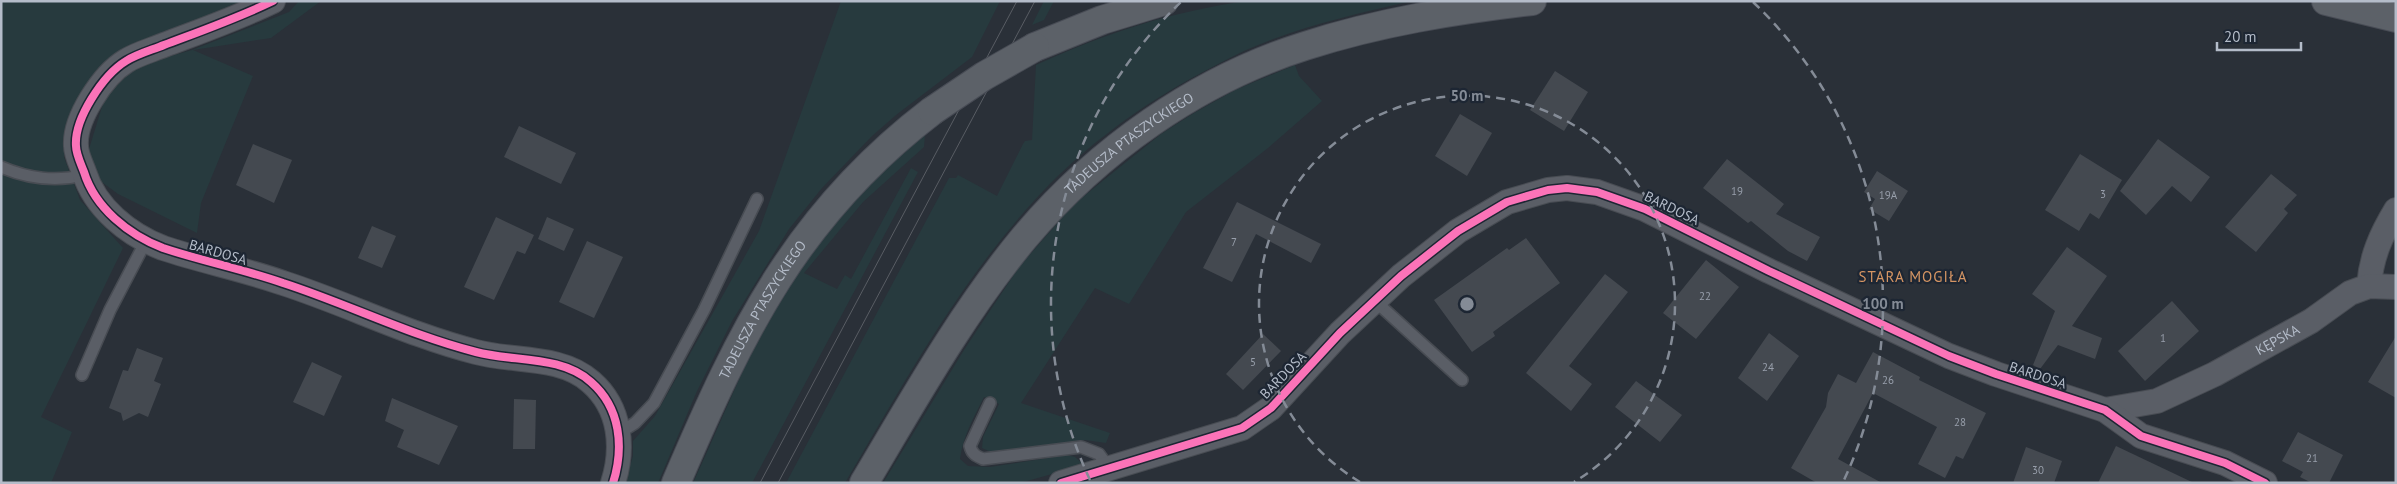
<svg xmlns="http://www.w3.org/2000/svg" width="2397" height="484" viewBox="0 0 2397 484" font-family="'PT Sans',sans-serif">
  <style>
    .green { fill: #273a3e }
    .building { fill: #444950 }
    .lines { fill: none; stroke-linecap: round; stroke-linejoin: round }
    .lane-casing { stroke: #484c53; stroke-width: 14 }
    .street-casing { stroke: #484c53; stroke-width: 26 }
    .primary-casing { stroke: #484c55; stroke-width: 30 }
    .lane { stroke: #5a5e66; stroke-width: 11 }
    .street { stroke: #5a5e66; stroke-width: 24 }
    .primary { stroke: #5c6168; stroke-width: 28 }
    .tram { stroke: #595d64; stroke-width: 1 }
    .primary-bridge-casing { stroke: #484c55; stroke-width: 30; stroke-linecap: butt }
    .primary-bridge { stroke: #5c6168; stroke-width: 28 }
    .cycleway-casing { stroke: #1d2633; stroke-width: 11 }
    .cycleway { stroke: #fb73b8; stroke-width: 8 }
    .ring { fill: none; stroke: #848b96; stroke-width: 2.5; stroke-dasharray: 9 6 }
    .labels { text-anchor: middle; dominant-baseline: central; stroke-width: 4.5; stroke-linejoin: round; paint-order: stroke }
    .number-label { font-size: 11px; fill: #989fab }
    .street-label { font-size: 14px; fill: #b4bcc9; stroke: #1d2633 }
    .neighbourhood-label { font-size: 15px; letter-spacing: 1px; fill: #d59563; stroke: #1d2633 }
    .centre { fill: #848b96; stroke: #1d2633; stroke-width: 2.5 }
    .ring-label { font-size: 15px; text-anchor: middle; font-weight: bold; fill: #848b96; stroke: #1d2633; stroke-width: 4.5; stroke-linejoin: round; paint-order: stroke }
  </style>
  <rect width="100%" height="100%" fill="#2a3038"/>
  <!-- green -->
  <g class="green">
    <polygon points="1,1 254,1 203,18 103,64 74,108 64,157 80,200 123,248 41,417 72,432 51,483 1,483"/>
    <polygon points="299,1 321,1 271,38 193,50 253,76 201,203 197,233 118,194 95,177 89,149 105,97 135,66 192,50 289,12"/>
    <polygon points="841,1 1000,1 972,57 896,115 872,136 822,188 789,229 732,321 697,391 658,483 625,483 633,456 633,441 655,416 759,231"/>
    <polygon points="1044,1 1054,1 1044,20 1032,25"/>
    <path d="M 1246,1 L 1412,1 C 1347,16 1279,31 1220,63 C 1181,83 1142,106 1108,133 C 994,218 916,362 845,483 L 786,483 L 949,178 L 956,178 L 958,175 L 997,196 L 1023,144 L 1025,141 L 1032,140 L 1036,65 C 1109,32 1167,13 1246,1 Z"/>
    <path d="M 1295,65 L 1299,76 L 1322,101 L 1268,148 L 1186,212 L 1129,304 L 1095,288 L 1021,403 L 1110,433 L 1106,443 L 1085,440 L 991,452 L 982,448 L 983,437 L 999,404 L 984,397 C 974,417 963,436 960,459 L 968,466 L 990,467 L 1067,455 L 1075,457 L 1084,465 L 1020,483 L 883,483 L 964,350 L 1019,267 L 1074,204 L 1161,134 L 1194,113 L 1235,90 Z"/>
    <path d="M 925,134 L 924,147 L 863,202 L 804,273 L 837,289 L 845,275 L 851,279 L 911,168 L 918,172 L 752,483 L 693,483 C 715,436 734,388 757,341 C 797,262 856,190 925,134 Z"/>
  </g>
  <!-- building -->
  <g class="building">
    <polygon points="1555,71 1588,92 1564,131 1530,110"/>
    <polygon points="1460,114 1492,133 1467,176 1435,156"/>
    <polygon points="519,126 576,153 561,184 504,157"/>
    <polygon points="2158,139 2210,177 2191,202 2172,186 2146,215 2120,191"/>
    <polygon points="253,144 292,160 274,203 236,185"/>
    <polygon points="2080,154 2122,180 2099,219 2090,213 2079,231 2045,210"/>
    <polygon points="1727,159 1784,204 1776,214 1820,237 1807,261 1788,251 1751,221 1748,223 1703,188"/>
    <polygon points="1877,171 1908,191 1889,221 1869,209 1875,199 1864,192"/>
    <polygon points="2271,174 2297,195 2284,209 2288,213 2256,252 2225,227"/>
    <polygon points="1237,202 1321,244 1311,263 1256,234 1232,282 1203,268"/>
    <polygon points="496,217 534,235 525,254 517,251 494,300 464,287"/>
    <polygon points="547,217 574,229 564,251 538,239"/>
    <polygon points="372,226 396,236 382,268 358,258"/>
    <polygon points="1526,238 1560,283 1493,332 1495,336 1472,352 1434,300 1507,248 1509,250"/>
    <polygon points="587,241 623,257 594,318 559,302"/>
    <polygon points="2067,247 2107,276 2072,326 2102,338 2095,359 2058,345 2040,369 2033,365 2055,311 2032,294"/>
    <polygon points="1706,260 1739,287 1696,339 1663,313"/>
    <polygon points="1605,274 1628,292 1569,366 1592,384 1571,411 1526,373"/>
    <polygon points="2172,301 2199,331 2145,381 2118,351"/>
    <polygon points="1769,333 1799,356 1767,401 1738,378"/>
    <polygon points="1263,334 1281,351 1243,390 1226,374"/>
    <polygon points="2396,336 2396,398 2368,382"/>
    <polygon points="137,348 163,358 154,381 161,384 148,417 139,413 123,421 121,413 109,408 123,370 128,371"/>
    <polygon points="1873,352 1920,377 1919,380 1986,413 1963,459 1956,456 1945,478 1918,464 1937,427 1873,393 1838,459 1882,483 1817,483 1791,468 1826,407 1828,393 1838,374 1856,383"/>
    <polygon points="312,362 342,376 324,416 293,402"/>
    <polygon points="1636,381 1682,415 1660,442 1615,407"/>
    <polygon points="392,398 458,426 439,465 397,447 404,430 385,421"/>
    <polygon points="514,399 536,400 535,449 513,449"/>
    <polygon points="2298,432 2343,455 2329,483 2312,483 2300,477 2303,472 2282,461"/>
    <polygon points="2116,446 2194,483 2098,483"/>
    <polygon points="2026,447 2062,461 2054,483 2013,483"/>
  </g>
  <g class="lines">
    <defs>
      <g id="lane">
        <path d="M 1,167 C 29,179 55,182 85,175"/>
        <polyline points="1375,301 1462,380"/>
        <polyline points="82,375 110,310 146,241"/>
        <path d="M 990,403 L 970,446 C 972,454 976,456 983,459 L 1081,447 L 1099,454 L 1109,468"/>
        <polyline points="619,433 635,423 654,403 704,310 757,199"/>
      </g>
      <g id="street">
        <path d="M 273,1 C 238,18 201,31 164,45 C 152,50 137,54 126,61 C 103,75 74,119 76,146 C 76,154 81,164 84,172 C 95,208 129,235 163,248 C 202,261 243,269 283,283 C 348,304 409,335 476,352 C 513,362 561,355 591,382 C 621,408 624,448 613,483"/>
        <path d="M 2369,286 C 2371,257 2381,235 2396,210"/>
        <path id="s1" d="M 2105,410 L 2157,401 L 2215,374 L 2311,321 L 2350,293 L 2369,286 L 2396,287"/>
        <polyline points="1061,483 1242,428 1271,408 1340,333 1401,276 1458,231 1507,202 1548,190 1567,188 1597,192 1645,209 1769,271 1949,356 1996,374 2105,410 2141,436 2225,463 2265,483"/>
      </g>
      <g id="primary">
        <polyline points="2326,1 2396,18"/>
        <polyline points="1035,47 1102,20 1164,1"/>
        <path id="s2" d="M 676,483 C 741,331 797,214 932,111"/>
        <path id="s3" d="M 864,483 C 914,399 962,313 1024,238 C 1097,151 1197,80 1305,46 C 1379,22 1455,10 1532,1"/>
      </g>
    </defs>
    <!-- lane casing -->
    <use href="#lane" class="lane-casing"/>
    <!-- street casing -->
    <use href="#street" class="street-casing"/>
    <!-- primary casing -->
    <use href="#primary" class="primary-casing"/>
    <!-- lane -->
    <use href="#lane" class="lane"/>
    <!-- street -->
    <use href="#street" class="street"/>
    <!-- primary -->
    <use href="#primary" class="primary"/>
    <!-- tram -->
    <g class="tram">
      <polyline points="760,483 1017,1"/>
      <polyline points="778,483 1035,1"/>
    </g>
    <defs>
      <polyline id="primary-bridge" points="932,111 984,76 1035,47"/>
    </defs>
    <!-- primary-bridge casing -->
    <use href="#primary-bridge" class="primary-bridge-casing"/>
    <!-- primary-bridge -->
    <use href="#primary-bridge" class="primary-bridge"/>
    <defs>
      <g id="cycleway">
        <path d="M 273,1 C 238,18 201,31 164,45 C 152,50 137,54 126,61 C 103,75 74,119 76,146 C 76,154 81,164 84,172 C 95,208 129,235 163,248 C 202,261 243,269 283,283 C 348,304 409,335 476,352 C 513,362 561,355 591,382 C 621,408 624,448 613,483"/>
        <polyline points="1061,483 1242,428 1271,408 1340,333 1401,276 1458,231 1507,202 1548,190 1567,188 1597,192 1645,209 1769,271 1949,356 1996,374 2105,410 2141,436 2225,463 2265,483"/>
      </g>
    </defs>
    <!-- cycleway casing -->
    <use href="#cycleway" class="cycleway-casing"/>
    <!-- cycleway -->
    <use href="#cycleway" class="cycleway"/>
  </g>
  <!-- distance rings -->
  <g class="ring">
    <path d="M1360 482A208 208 0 1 1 1574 482"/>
    <path d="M1090 480A416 416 0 0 1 1181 2M1753 2A416 416 0 0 1 1844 480"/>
  </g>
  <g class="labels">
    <!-- number labels -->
    <g class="number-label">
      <text x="1737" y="191">19</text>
      <text x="2103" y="194">3</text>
      <text x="1888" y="195">19A</text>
      <text x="1234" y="242">7</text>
      <text x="1705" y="296">22</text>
      <text x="2163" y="338">1</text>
      <text x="1253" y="362">5</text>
      <text x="1768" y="367">24</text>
      <text x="1888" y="380">26</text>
      <text x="1960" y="422">28</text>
      <text x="2312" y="458">21</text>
      <text x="2038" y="470">30</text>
    </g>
    <!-- street labels -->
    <g class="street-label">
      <text stroke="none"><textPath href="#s3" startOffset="435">TADEUSZA PTASZYCKIEGO</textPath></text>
      <text transform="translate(1672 208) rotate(26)">BARDOSA</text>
      <text transform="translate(218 252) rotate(16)">BARDOSA</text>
      <text stroke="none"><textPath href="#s2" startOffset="194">TADEUSZA PTASZYCKIEGO</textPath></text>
      <text stroke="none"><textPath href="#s1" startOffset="188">KĘPSKA</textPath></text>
      <text transform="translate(1283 375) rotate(-46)">BARDOSA</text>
      <text transform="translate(2038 375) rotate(18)">BARDOSA</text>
    </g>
    <!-- neighbourhood labels -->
    <g class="neighbourhood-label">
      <text x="1913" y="276">STARA MOGIŁA</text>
    </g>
  </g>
  <circle cx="1467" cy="304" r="8" class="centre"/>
  <g class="ring-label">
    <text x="1467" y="101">50 m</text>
    <text x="1883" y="309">100 m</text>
  </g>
  <!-- border -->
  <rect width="2397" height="484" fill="none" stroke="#b4bcc9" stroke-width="5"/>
  <!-- scale -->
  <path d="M2217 42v8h84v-8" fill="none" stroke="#b4bcc9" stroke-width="2.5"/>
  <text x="2224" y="42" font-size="15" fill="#b4bcc9" stroke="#1d2633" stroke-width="4" paint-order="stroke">20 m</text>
</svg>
